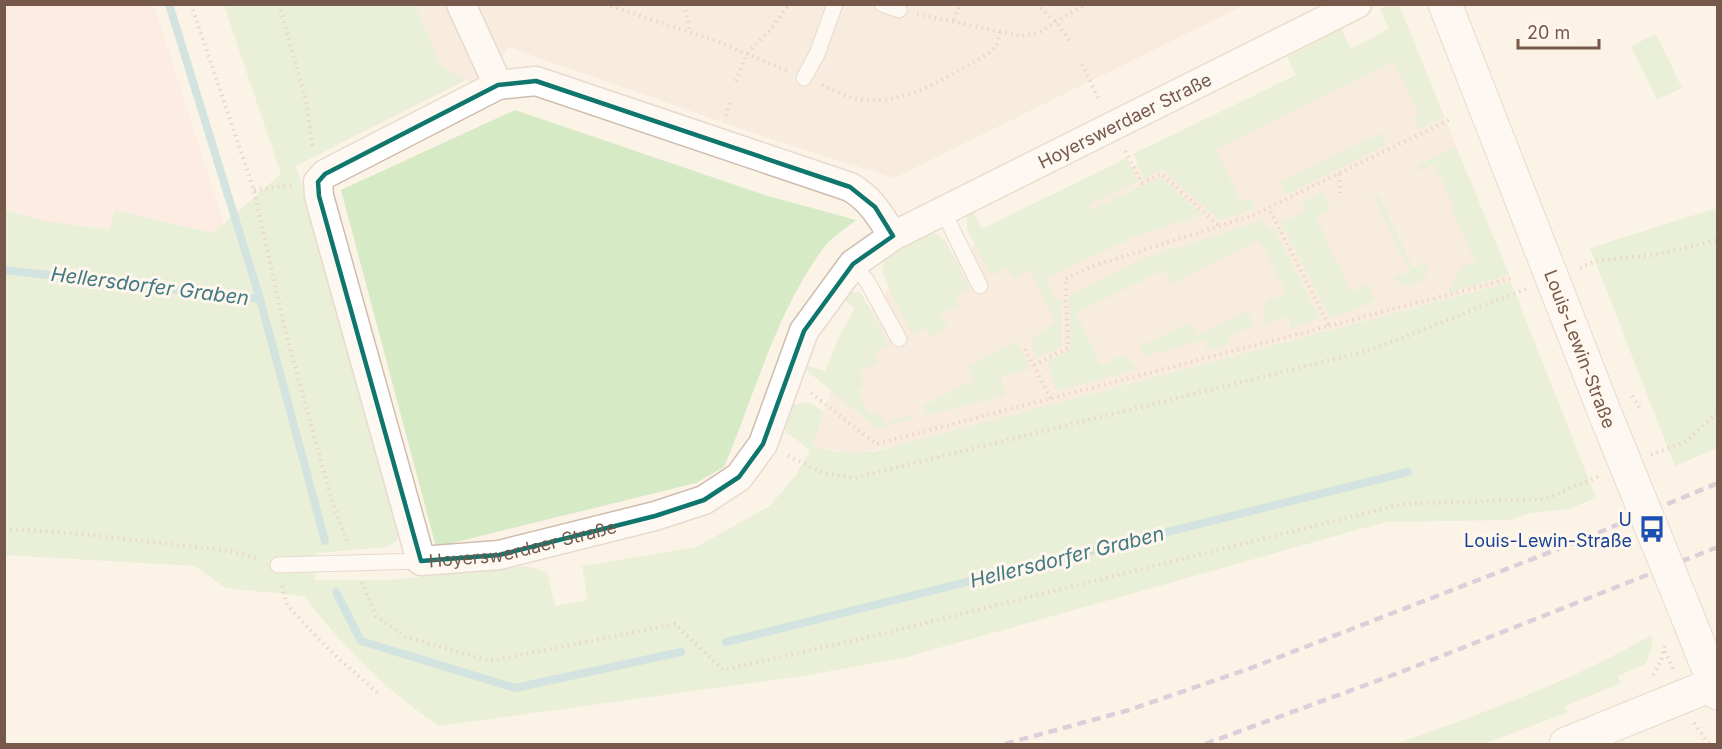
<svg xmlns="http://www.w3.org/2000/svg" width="1722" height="749" viewBox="0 0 1722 749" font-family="Inter,sans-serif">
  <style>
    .residential { fill: #f4e5d5 }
    .commercial { fill: #fce4db }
    .green { fill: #d5eac5 }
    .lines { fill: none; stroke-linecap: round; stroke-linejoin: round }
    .stream { stroke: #a1d1d8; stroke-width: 8 }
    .service-casing { stroke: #d0bdaf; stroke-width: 17 }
    .minor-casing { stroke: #d0bdaf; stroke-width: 31 }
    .tertiary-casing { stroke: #d0bdaf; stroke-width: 35 }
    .path { stroke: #d7b4a1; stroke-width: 4; stroke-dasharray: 1.5 4.5; stroke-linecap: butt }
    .service { stroke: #fff; stroke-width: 15 }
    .minor { stroke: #fff; stroke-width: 28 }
    .tertiary { stroke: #fff; stroke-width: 33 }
    .rail { stroke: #b6a5c7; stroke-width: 4.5; stroke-dasharray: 9 6; stroke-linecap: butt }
    .tertiary-bridge-casing { stroke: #d0bdaf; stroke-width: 35; stroke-linecap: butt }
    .tertiary-bridge { stroke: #fff; stroke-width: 33 }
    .marked { fill: none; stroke: #0f766e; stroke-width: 4.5; stroke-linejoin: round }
    .labels { text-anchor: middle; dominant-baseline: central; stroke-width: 6; stroke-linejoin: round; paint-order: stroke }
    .street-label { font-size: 18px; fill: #76594b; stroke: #fff7ed }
    .transit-label { font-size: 18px; fill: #164399; stroke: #fff7ed; text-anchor: end }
    .water-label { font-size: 20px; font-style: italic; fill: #427a83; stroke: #fff7ed }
  </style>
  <rect width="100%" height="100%" fill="#fcf3e7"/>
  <!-- residential -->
  <g class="residential">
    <polygon points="415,5 1245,5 894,178 773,140 508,47 482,88 442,67"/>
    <polygon points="1410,32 1511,282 922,441 855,454 813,446 842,359 863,320 893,284"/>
  </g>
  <!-- commercial -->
  <polygon class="commercial" points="4,5 154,5 224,224 213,233 115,210 109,230 45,221 5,210"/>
  <!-- green -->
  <g class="green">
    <polygon points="1389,4 1399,5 1444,117 1418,130 1413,117 1419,114 1393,62 1216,149 1241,201 1250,197 1255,209 1219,220 1163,170 1144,179 1133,154 1296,75 1287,57 1341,29 1351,49 1389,29 1380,9"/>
    <path d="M 224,5 L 415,5 L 442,67 L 466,80 L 296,166 L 399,531 L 396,541 L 388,547 L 316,553 L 315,580 L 390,580 L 525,566 L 547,572 L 555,606 L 588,600 L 582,566 L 696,547 L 770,506 L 796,475 L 810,450 L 785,431 L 793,405 L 808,402 L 824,412 L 813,446 L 837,452 L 873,452 L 1511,282 L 1596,498 L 1568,509 L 1530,513 L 1509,520 L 1385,522 L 907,657 L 809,675 L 439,726 C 387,691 342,647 305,596 L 225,588 L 195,566 L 5,555 L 4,210 L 45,221 L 109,230 L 115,210 L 213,233 L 281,174 Z"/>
    <polygon points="1656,34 1682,88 1657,100 1631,46"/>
    <path d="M 515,110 L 768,196 L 856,220 C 845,229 830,238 822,250 C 775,315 755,394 724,467 L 696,483 L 436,547 L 341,190 Z"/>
    <polygon points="1381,133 1387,145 1286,195 1280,182"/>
    <polygon points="1456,146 1509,275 1448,292 1462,267 1475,261 1450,206 1453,204 1434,164 1418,172 1420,164"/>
    <polygon points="1127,158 1138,181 1089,204 1090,210 1161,177 1203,215 1137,236 1046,278 1056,301 1061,299 1062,346 1037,358 1032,347 1033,337 1055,322 1029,270 1013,278 1008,267 991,276 967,230 967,214 973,211 982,229"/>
    <polygon points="1323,191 1331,209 1316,218 1352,292 1367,284 1375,300 1353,311 1329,317 1281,223 1306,211 1302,202"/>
    <polygon points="1378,195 1413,268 1428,262 1428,272 1419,283 1408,286 1393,279 1409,271 1373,197"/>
    <polygon points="1717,208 1717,448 1675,466 1590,248"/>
    <polygon points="1263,220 1268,230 1274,227 1320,319 1291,328 1288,317 1265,324 1264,307 1267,305 1266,302 1286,293 1260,240 1171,284 1164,270 1076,313 1101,365 1121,356 1122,359 1127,356 1138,369 1056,391 1048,361 1070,350 1069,295 1142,259"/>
    <polygon points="931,231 946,241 970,288 954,296 959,305 941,314 948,328 930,337 926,328 913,335 889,289 883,274 884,255"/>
    <polygon points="843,291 861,293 889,345 874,353 878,362 859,372 866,387 860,390 860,396 869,414 879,412 885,424 911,414 912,419 882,427 874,426 805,369 806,365 825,371 837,341 855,308 840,297"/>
    <polygon points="1247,311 1255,326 1228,334 1230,344 1207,350 1205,340 1144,356 1139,347 1190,322 1197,336"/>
    <polygon points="1017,341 1030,369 1001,377 1006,395 928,415 923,406 974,380 967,366"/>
    <path d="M 1651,635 L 1653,643 L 1646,664 L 1618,676 L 1621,683 L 1565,706 L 1568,712 L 1484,744 L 1396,744 C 1483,713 1571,682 1651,635 Z"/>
  </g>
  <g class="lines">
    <!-- stream -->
    <g class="stream">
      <polyline points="169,4 260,299"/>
      <polyline points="4,270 260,299 325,541"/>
      <polyline points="336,592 361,641 515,688 681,652"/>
      <polyline points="726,642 1408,472"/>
    </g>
    <defs>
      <g id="service">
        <polyline points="882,4 899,10"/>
        <polyline points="804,78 817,54 835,4"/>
        <polyline points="943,211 980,286"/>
        <polyline points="853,264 867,281 899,339"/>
        <polyline points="278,565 421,561"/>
      </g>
      <g id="minor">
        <polyline points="461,4 498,85"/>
        <path id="s1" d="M 893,236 C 880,216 871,199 850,187 L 536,81 L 498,85 L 325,174 L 318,182 L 319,196 L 421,561 L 499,555 L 655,516 L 704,500 L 739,477 L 763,444 L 804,331 L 853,264 L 893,236 L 1357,4"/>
      </g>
      <g id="tertiary">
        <polyline points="1445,4 1606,416"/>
        <polyline points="1687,615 1718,693"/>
        <polyline points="1566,744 1714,684"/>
      </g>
    </defs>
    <!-- service casing -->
    <use href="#service" class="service-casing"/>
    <!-- minor casing -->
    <use href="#minor" class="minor-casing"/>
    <!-- tertiary casing -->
    <use href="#tertiary" class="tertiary-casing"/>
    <!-- path -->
    <g class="path">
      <polyline points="191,4 254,190 284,326 332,501 348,544"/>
      <polyline points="279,4 306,101 313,149"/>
      <polyline points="605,4 716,41 787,71"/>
      <polyline points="684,4 690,32"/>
      <polyline points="1036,4 1057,23 1072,44"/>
      <polyline points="917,14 1021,36 1038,33 1085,4"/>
      <polyline points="954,20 960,4"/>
      <polyline points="1082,64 1100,102"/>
      <polyline points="736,81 747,54 771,29 789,4"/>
      <path d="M 822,85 C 833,90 846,97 857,99 C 906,107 947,76 988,54 L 997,45 L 1000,32"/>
      <polyline points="726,116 730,102"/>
      <polyline points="1125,151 1142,183 1162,174 1219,226"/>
      <polyline points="1339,174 1340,193"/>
      <polyline points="254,190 292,185"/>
      <polyline points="1580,268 1596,261 1654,255 1718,240"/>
      <polyline points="1329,326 1512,278"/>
      <polyline points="1025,349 1051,399"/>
      <polyline points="1034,365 1068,348 1065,279 1090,267 1251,216 1449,120"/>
      <polyline points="811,393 876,444 1329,326 1269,208"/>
      <polyline points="1632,396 1640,408"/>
      <polyline points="1651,455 1687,441 1718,412"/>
      <polyline points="788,456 823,473 854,478 1371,350 1526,289"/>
      <polyline points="4,529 72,533 230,551 259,559"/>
      <polyline points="362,582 376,616 406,637 490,661 675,624 723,670 869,637 1402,504 1544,499 1600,476"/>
      <polyline points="282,586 287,605 329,650 378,693"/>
      <polyline points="1665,651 1673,669"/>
      <polyline points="1653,675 1661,661 1665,644"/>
      <polyline points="1694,723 1709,744"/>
    </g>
    <!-- service -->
    <use href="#service" class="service"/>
    <!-- minor -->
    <use href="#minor" class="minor"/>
    <!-- tertiary -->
    <use href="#tertiary" class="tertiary"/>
    <!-- rail -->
    <g class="rail">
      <polyline points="1005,744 1129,710 1251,668 1566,546 1718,483"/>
      <polyline points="1205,744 1401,672 1718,547"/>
    </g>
    <defs>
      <polyline id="tertiary-bridge" points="1606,416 1687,615"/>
    </defs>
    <!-- tertiary-bridge casing -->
    <use href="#tertiary-bridge" class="tertiary-bridge-casing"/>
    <!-- tertiary-bridge -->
    <use href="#tertiary-bridge" class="tertiary-bridge"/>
  </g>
  <!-- marked area -->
  <path d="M0 0H1722V749H0ZM 536,81 L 850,187 L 875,207 L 893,236 L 853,264 L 804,331 L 763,444 L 739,477 L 704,500 L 655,516 L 499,555 L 421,561 L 319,196 L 318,182 L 325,174 L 498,85 Z" fill="#fcf3e7" fill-opacity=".55" fill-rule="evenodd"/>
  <path class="marked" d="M 536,81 L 850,187 L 875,207 L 893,236 L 853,264 L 804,331 L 763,444 L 739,477 L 704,500 L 655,516 L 499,555 L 421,561 L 319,196 L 318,182 L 325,174 L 498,85 Z"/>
  <!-- icons -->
  <defs>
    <symbol id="bus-bare" viewBox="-9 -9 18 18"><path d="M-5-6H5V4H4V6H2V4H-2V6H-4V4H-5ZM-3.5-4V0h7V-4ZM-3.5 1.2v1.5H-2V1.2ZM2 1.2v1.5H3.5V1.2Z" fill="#1a4fb4" stroke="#fff7ed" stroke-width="2.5" paint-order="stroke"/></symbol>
  </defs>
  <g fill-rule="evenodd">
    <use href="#bus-bare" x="1633" y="510" width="38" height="38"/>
  </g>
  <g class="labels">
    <!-- street labels -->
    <g class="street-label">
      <text stroke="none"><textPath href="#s1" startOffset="1918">Hoyerswerdaer Straße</textPath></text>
      <text transform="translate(1580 349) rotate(69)">Louis-Lewin-Straße</text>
      <text stroke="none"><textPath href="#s1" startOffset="1137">Hoyerswerdaer Straße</textPath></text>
    </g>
    <!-- transit labels -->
    <g class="transit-label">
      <text x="1632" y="519">U<tspan x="1632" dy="21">Louis-Lewin-Straße</tspan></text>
    </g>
    <!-- water labels -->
    <g class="water-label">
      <text transform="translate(150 286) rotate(7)">Hellersdorfer Graben</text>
      <text transform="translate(1067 557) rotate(-14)">Hellersdorfer Graben</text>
    </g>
  </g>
  <!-- border -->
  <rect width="1722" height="749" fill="none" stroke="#76594b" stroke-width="12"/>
  <!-- scale -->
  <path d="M1518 39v9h81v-9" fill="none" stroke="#76594b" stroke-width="3"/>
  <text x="1527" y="39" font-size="18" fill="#76594b" stroke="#fff7ed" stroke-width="4.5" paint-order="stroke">20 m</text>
</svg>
